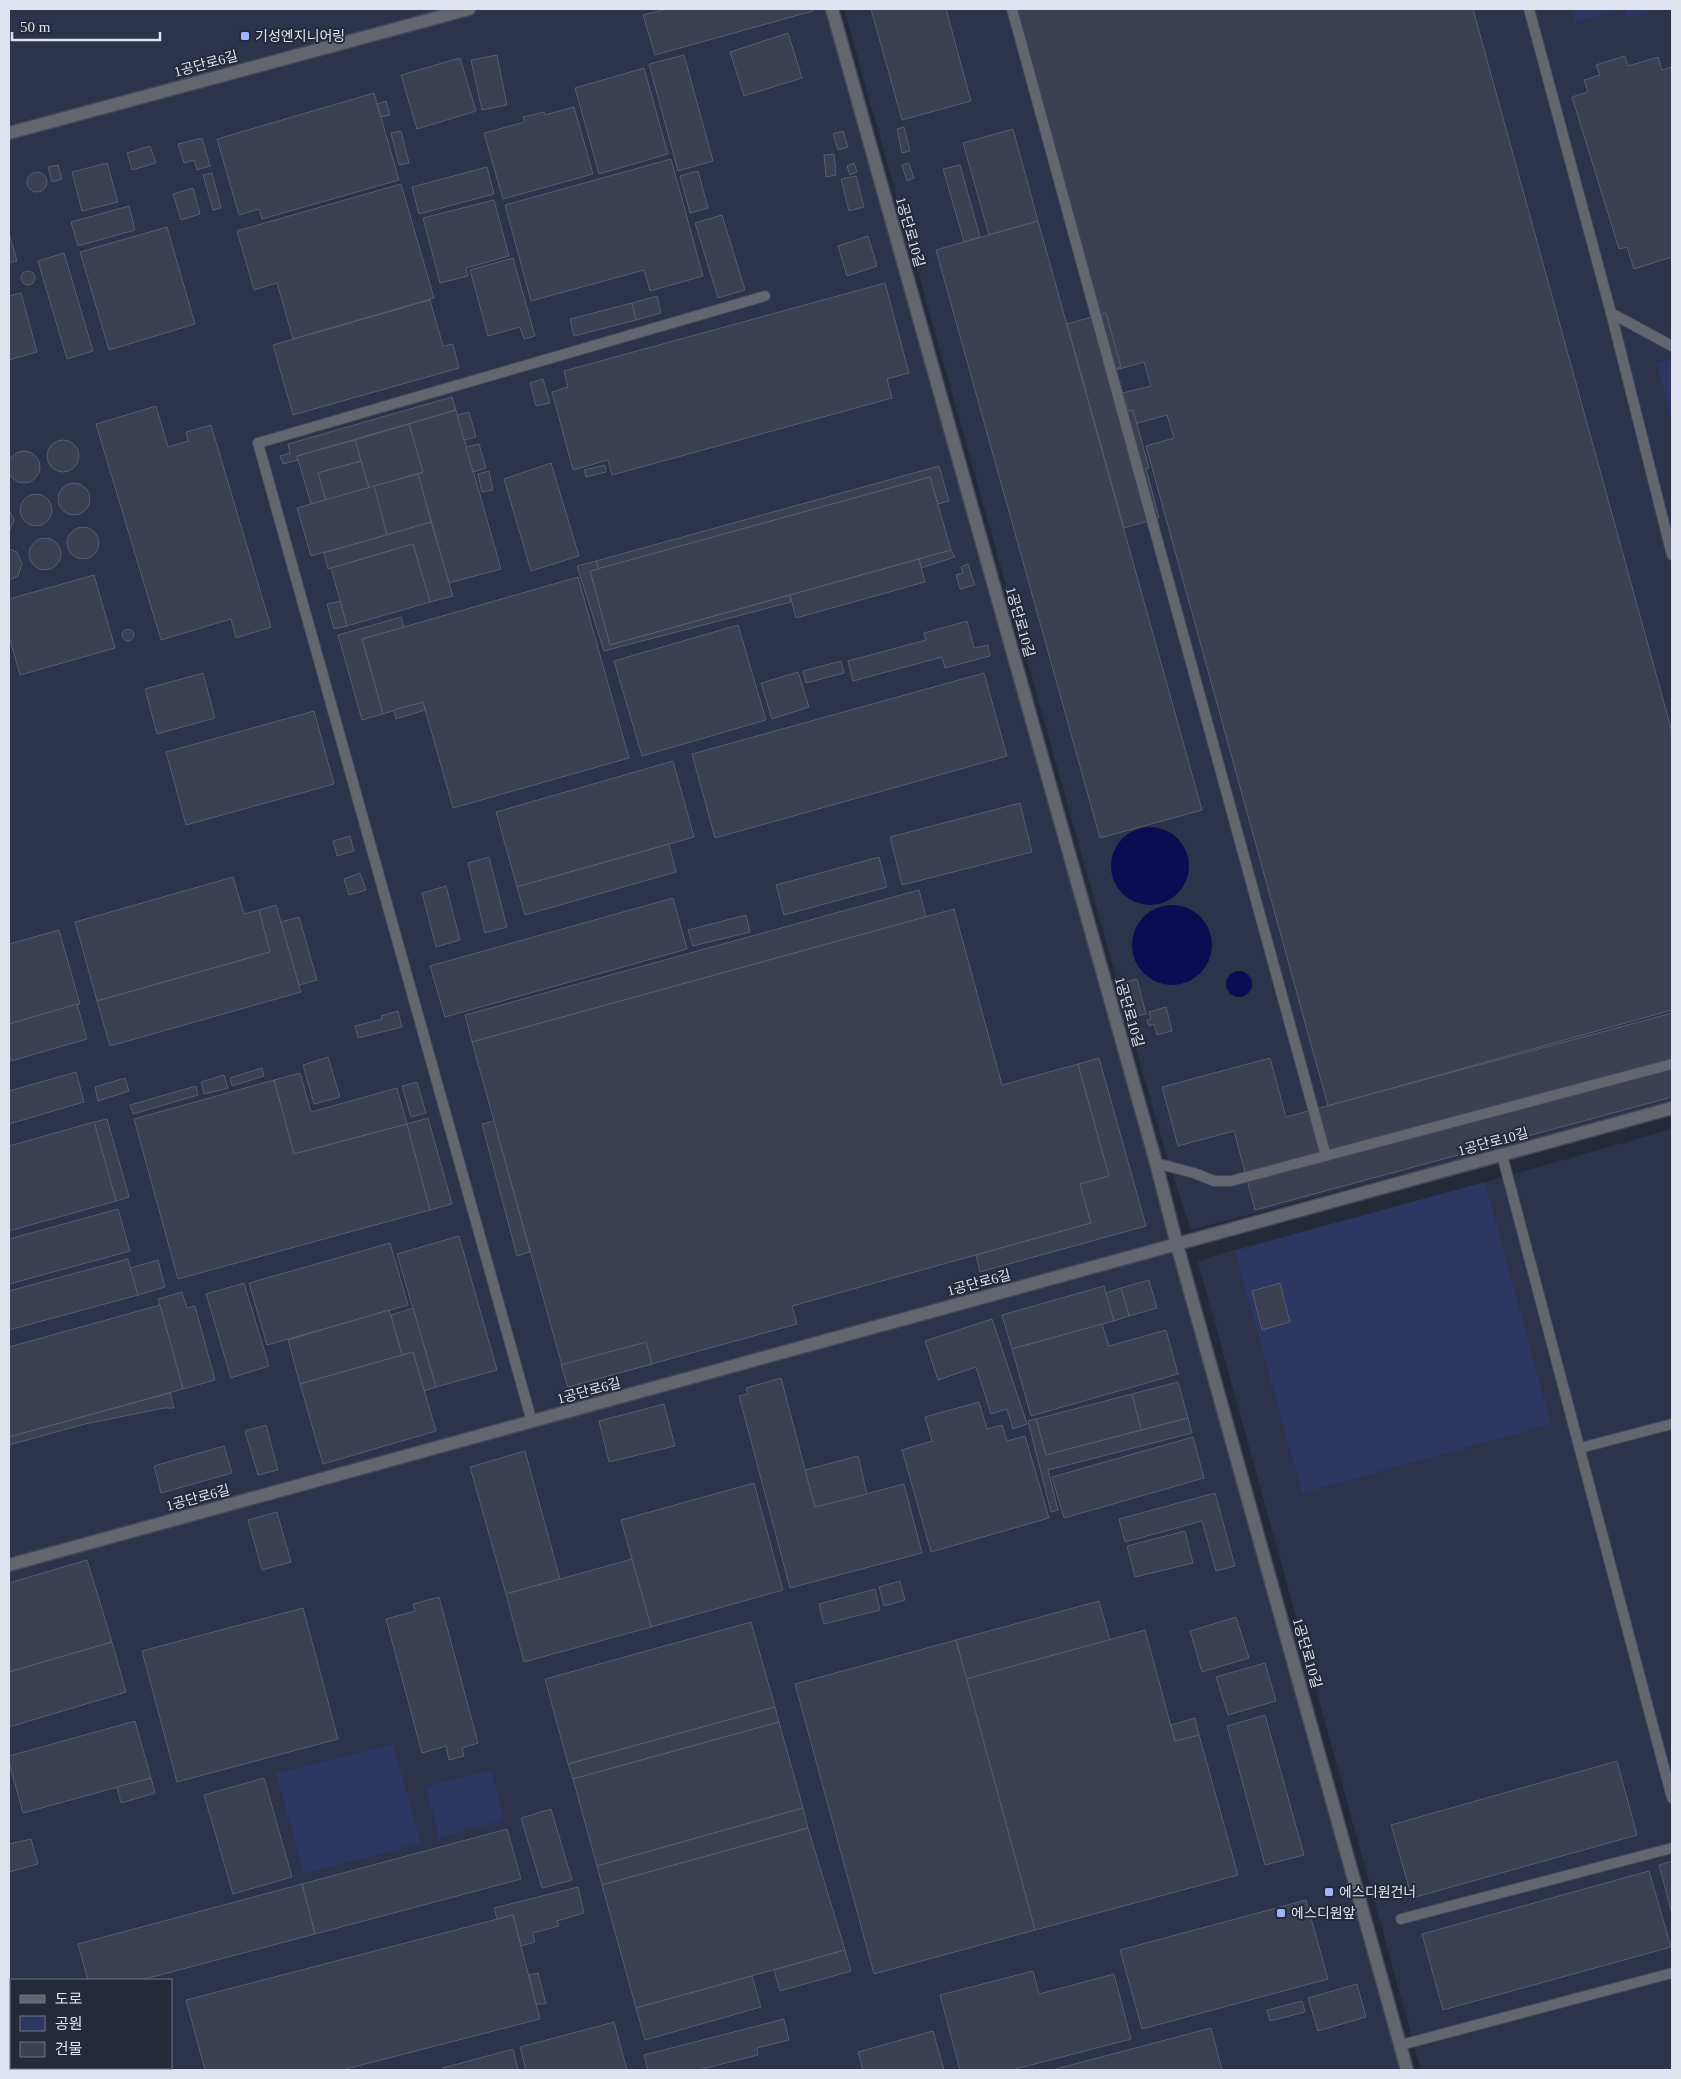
<svg xmlns="http://www.w3.org/2000/svg" width="1681" height="2079" viewBox="0 0 1681 2079" font-family="'Times New Roman','Noto Sans KR',serif">
  <style>
    .built { fill: #2c334a; fill-rule: evenodd }
    .green { fill: #2c3762 }
    .water { fill: #0d0c53 }
    .building { fill: #3b4153; stroke: #575d70 }
    .lines { fill: none; stroke-linecap: round; stroke-linejoin: round }
    .service-casing { stroke: #434858; stroke-width: 12 }
    .minor-casing { stroke: #434858; stroke-width: 15 }
    .tertiary-casing { stroke: #434858; stroke-width: 15 }
    .service { stroke: #63666f; stroke-width: 10 }
    .minor { stroke: #63666f; stroke-width: 12 }
    .tertiary { stroke: #63666f; stroke-width: 12 }
    .poi-dot { fill: #9eb4fd; stroke: #252a3b; stroke-width: 2 }
    .labels { text-anchor: middle; dominant-baseline: central; stroke-width: 4; stroke-linejoin: round; paint-order: stroke }
    .poi-label { font-size: 14px; fill: #dfe3ef; stroke: #252a3b; text-anchor: start }
    .street-label { font-size: 14px; fill: #dfe3ef; stroke: #252a3b }
  </style>
  <rect width="100%" height="100%" fill="#252a3b"/>
  <!-- built -->
  <g class="built">
    <path d="M 9,9 L 832,9 L 1407,2070 L 9,2070 ZM 11,1980 L 171,1980 L 171,2068 L 11,2068 Z"/>
    <polygon points="844,9 1672,9 1672,1102 1191,1230 1167,1158"/>
    <polygon points="1672,1129 1672,2070 1421,2070 1198,1262 1219,1254 1497,1179"/>
  </g>
  <!-- green -->
  <g class="green">
    <polygon points="1571,9 1624,9 1575,22"/>
    <polygon points="1624,9 1660,9 1627,18"/>
    <polygon points="1671,359 1672,360 1672,419 1656,363"/>
    <polygon points="1485,1182 1551,1424 1302,1493 1235,1251"/>
    <polygon points="393,1744 421,1843 304,1873 276,1773"/>
    <polygon points="491,1770 504,1820 439,1837 426,1787"/>
  </g>
  <!-- water -->
  <g class="water">
    <circle cx="1150" cy="866" r="39"/>
    <circle cx="1172" cy="945" r="40"/>
    <circle cx="1239" cy="984" r="13"/>
  </g>
  <!-- building -->
  <g class="building">
    <polygon points="667,9 812,9 813,11 655,55 643,15"/>
    <polygon points="871,9 946,9 971,101 902,120"/>
    <polygon points="1016,9 1473,9 1672,732 1672,1010 1328,1106 1146,446 1174,438 1167,415 1131,425 1122,393 1151,386 1144,362 1116,370"/>
    <polygon points="788,33 802,78 744,96 730,52"/>
    <polygon points="497,55 507,105 482,110 471,60"/>
    <polygon points="684,55 713,161 678,171 649,64"/>
    <polygon points="1625,56 1628,66 1658,57 1662,70 1672,67 1672,257 1634,269 1627,247 1619,249 1572,97 1588,92 1584,80 1600,75 1596,65"/>
    <polygon points="460,58 476,111 417,129 401,75"/>
    <polygon points="644,68 668,154 599,174 575,88"/>
    <polygon points="374,93 399,180 262,219 259,209 239,215 217,139"/>
    <polygon points="386,101 390,115 381,117 377,104"/>
    <polygon points="574,107 593,174 503,199 484,133 525,122 523,117 544,112 545,115"/>
    <polygon points="904,127 910,151 902,153 897,129"/>
    <polygon points="1013,129 1038,221 989,235 963,143"/>
    <polygon points="401,131 409,163 399,165 391,133"/>
    <polygon points="843,131 848,147 838,150 833,134"/>
    <polygon points="202,138 210,166 197,170 194,160 184,163 178,144"/>
    <polygon points="150,146 156,163 132,170 127,153"/>
    <polygon points="834,154 836,175 826,177 824,155"/>
    <polygon points="671,159 703,276 650,291 644,270 531,301 505,205"/>
    <polygon points="107,163 118,202 82,211 72,172"/>
    <polygon points="854,163 857,172 850,175 847,166"/>
    <polygon points="909,163 914,178 907,181 902,165"/>
    <polygon points="58,165 62,179 52,182 48,167"/>
    <polygon points="960,165 980,237 964,242 943,169"/>
    <polygon points="487,167 494,194 419,214 412,187"/>
    <polygon points="698,171 708,208 690,213 680,176"/>
    <circle cx="37" cy="182" r="10"/>
    <polygon points="212,173 221,208 213,210 203,175"/>
    <polygon points="856,176 864,207 849,211 841,179"/>
    <polygon points="401,184 434,298 293,339 277,283 254,290 237,231"/>
    <polygon points="193,188 200,214 181,220 173,194"/>
    <polygon points="494,200 509,256 466,268 468,276 440,283 423,218"/>
    <polygon points="129,206 135,230 78,246 71,222"/>
    <polygon points="722,215 745,290 718,298 695,223"/>
    <polygon points="1038,221 1202,810 1100,838 936,250"/>
    <polygon points="167,227 195,324 109,350 80,252"/>
    <polygon points="9,233 17,261 9,263"/>
    <polygon points="868,236 877,266 847,276 838,246"/>
    <polygon points="64,253 93,351 67,359 38,261"/>
    <polygon points="513,258 535,336 524,339 520,327 488,336 470,270"/>
    <circle cx="28" cy="278" r="7"/>
    <polygon points="885,283 909,373 887,379 892,398 612,475 608,460 573,470 552,392 568,387 564,371"/>
    <polygon points="21,293 37,352 9,360 9,296"/>
    <polygon points="657,296 661,313 636,320 632,303"/>
    <polygon points="430,300 443,346 453,344 459,368 293,415 273,345"/>
    <polygon points="632,303 636,320 574,336 570,319"/>
    <polygon points="1106,313 1121,367 1116,369 1128,411 1133,410 1149,468 1146,469 1159,518 1124,528 1067,324"/>
    <polygon points="543,379 550,403 536,406 530,383"/>
    <polygon points="452,397 456,410 297,456 298,460 283,464 280,456 290,453 288,444"/>
    <polygon points="156,406 168,447 188,441 186,432 211,425 271,627 236,638 231,619 161,640 96,424"/>
    <polygon points="456,410 501,569 449,583 418,474 423,472 409,424"/>
    <polygon points="469,412 476,437 464,440 457,415"/>
    <polygon points="409,424 423,472 369,488 355,440"/>
    <polygon points="355,440 361,461 318,473 326,500 311,504 297,456"/>
    <circle cx="63" cy="456" r="16"/>
    <polygon points="479,444 486,468 473,472 466,447"/>
    <circle cx="24" cy="467" r="16"/>
    <polygon points="361,461 369,488 326,500 318,473"/>
    <polygon points="551,463 579,556 531,571 504,479"/>
    <polygon points="605,465 606,472 586,477 584,470"/>
    <polygon points="939,466 949,501 938,504 930,477 599,569 596,561"/>
    <polygon points="489,471 493,490 482,492 478,474"/>
    <polygon points="418,474 431,522 387,535 374,486"/>
    <polygon points="930,477 951,550 610,645 590,571"/>
    <circle cx="74" cy="499" r="16"/>
    <polygon points="374,486 387,535 311,556 297,508"/>
    <circle cx="36" cy="510" r="16"/>
    <polygon points="9,509 14,520 9,532"/>
    <polygon points="431,522 453,596 430,602 413,544 328,569 324,553"/>
    <circle cx="83" cy="543" r="16"/>
    <circle cx="45" cy="554" r="16"/>
    <polygon points="413,544 430,602 347,626 331,568"/>
    <polygon points="9,549 17,552 22,564 18,576 9,580"/>
    <polygon points="951,550 955,557 921,568 919,559"/>
    <polygon points="919,559 925,582 796,618 790,595"/>
    <polygon points="596,561 599,569 590,571 610,645 790,595 791,602 604,651 577,566"/>
    <polygon points="968,564 975,585 960,589 956,575 963,573 961,567"/>
    <polygon points="94,575 115,648 20,675 9,636 9,599"/>
    <polygon points="578,577 629,758 453,808 423,702 383,714 362,639"/>
    <polygon points="340,601 347,626 334,629 327,604"/>
    <polygon points="401,617 404,627 362,639 383,714 362,720 338,635"/>
    <polygon points="967,621 974,648 988,645 990,656 945,668 942,657 853,681 848,661 926,640 924,633"/>
    <polygon points="738,625 766,720 642,756 614,661"/>
    <circle cx="128" cy="635" r="6"/>
    <polygon points="841,661 844,673 806,683 803,671"/>
    <polygon points="798,672 809,707 772,719 761,683"/>
    <polygon points="203,673 215,718 157,734 145,689"/>
    <polygon points="984,673 1007,756 715,838 692,754"/>
    <polygon points="423,702 425,710 396,719 394,710"/>
    <polygon points="314,711 334,784 186,825 166,752"/>
    <polygon points="673,761 694,837 517,887 496,812"/>
    <polygon points="1020,803 1032,852 902,885 890,837"/>
    <polygon points="350,836 354,851 337,856 333,841"/>
    <polygon points="669,844 676,872 525,915 517,887"/>
    <polygon points="489,857 507,927 485,933 468,863"/>
    <polygon points="879,857 887,887 784,915 776,885"/>
    <polygon points="360,873 366,890 349,895 344,879"/>
    <polygon points="233,877 244,914 259,910 270,952 97,1001 75,922"/>
    <polygon points="446,886 460,940 436,947 422,893"/>
    <polygon points="919,890 926,917 472,1042 465,1015"/>
    <polygon points="673,898 687,949 445,1017 430,966"/>
    <polygon points="276,905 301,992 110,1046 97,1001 270,952 259,910"/>
    <polygon points="954,909 1002,1085 1078,1064 1109,1176 1080,1184 1091,1223 792,1306 797,1324 568,1387 472,1042"/>
    <polygon points="746,915 750,932 693,946 688,930"/>
    <polygon points="299,917 317,980 299,985 281,922"/>
    <polygon points="59,930 80,1004 9,1024 9,944"/>
    <polygon points="1137,979 1146,1014 1133,1017 1123,983"/>
    <polygon points="77,1004 87,1039 11,1061 9,1053 9,1024"/>
    <polygon points="1166,1007 1172,1031 1157,1035 1154,1024 1149,1026 1147,1020 1151,1019 1149,1012"/>
    <polygon points="398,1011 402,1027 358,1038 355,1026 382,1019 381,1016"/>
    <polygon points="1672,1013 1672,1097 1255,1210 1234,1131 1178,1146 1162,1087 1270,1058 1286,1117"/>
    <polygon points="328,1057 340,1097 314,1104 303,1065"/>
    <polygon points="1099,1058 1146,1226 980,1272 976,1255 1091,1223 1080,1184 1109,1176 1078,1064"/>
    <polygon points="262,1068 264,1076 232,1086 230,1078"/>
    <polygon points="76,1072 84,1102 9,1124 9,1091"/>
    <polygon points="300,1073 311,1112 397,1088 407,1124 294,1154 274,1080"/>
    <polygon points="224,1075 228,1088 204,1094 201,1082"/>
    <polygon points="125,1078 129,1091 98,1101 95,1087"/>
    <polygon points="274,1080 294,1154 407,1124 430,1210 178,1279 134,1119"/>
    <polygon points="417,1082 426,1113 411,1117 402,1086"/>
    <polygon points="196,1086 198,1095 133,1114 130,1105"/>
    <polygon points="428,1118 452,1204 430,1210 407,1124"/>
    <polygon points="107,1119 129,1197 116,1201 94,1122"/>
    <polygon points="494,1121 530,1252 517,1256 482,1124"/>
    <polygon points="94,1122 116,1201 9,1231 9,1146"/>
    <polygon points="118,1209 130,1251 9,1284 9,1239"/>
    <polygon points="459,1236 497,1370 436,1387 397,1254"/>
    <polygon points="390,1243 408,1305 267,1345 249,1283"/>
    <polygon points="128,1259 138,1295 9,1330 9,1291"/>
    <polygon points="158,1260 165,1287 138,1295 130,1268"/>
    <polygon points="1149,1280 1157,1308 1129,1316 1121,1288"/>
    <polygon points="244,1283 269,1366 231,1378 206,1294"/>
    <polygon points="1280,1283 1290,1322 1262,1330 1252,1291"/>
    <polygon points="1104,1286 1114,1321 1012,1349 1002,1315"/>
    <polygon points="1121,1288 1129,1316 1114,1321 1106,1293"/>
    <polygon points="182,1292 187,1308 195,1306 215,1380 183,1389 158,1299"/>
    <polygon points="160,1305 183,1389 9,1437 9,1347"/>
    <polygon points="413,1308 436,1387 424,1391 413,1352 402,1355 391,1315"/>
    <polygon points="389,1310 402,1355 300,1384 288,1340"/>
    <polygon points="992,1319 1027,1424 1013,1429 1007,1409 991,1414 976,1367 938,1380 925,1341"/>
    <polygon points="1102,1324 1109,1346 1166,1330 1178,1374 1031,1416 1012,1349"/>
    <polygon points="646,1342 652,1364 568,1387 561,1365"/>
    <polygon points="413,1352 436,1431 323,1464 300,1384"/>
    <polygon points="781,1378 815,1507 904,1484 922,1553 790,1588 739,1396 748,1394 746,1388"/>
    <polygon points="1178,1382 1188,1418 1141,1430 1132,1394"/>
    <polygon points="170,1393 174,1408 164,1408 85,1424 9,1445 9,1437"/>
    <polygon points="1132,1394 1141,1430 1046,1455 1036,1419"/>
    <polygon points="979,1402 987,1429 1002,1425 1007,1441 1025,1436 1049,1518 931,1552 902,1450 932,1441 925,1417"/>
    <polygon points="664,1404 675,1446 609,1462 599,1421"/>
    <polygon points="1188,1418 1192,1433 1048,1470 1058,1510 1051,1512 1028,1421 1036,1419 1046,1455"/>
    <polygon points="266,1425 278,1470 258,1475 245,1431"/>
    <polygon points="1193,1437 1204,1478 1064,1518 1052,1477"/>
    <polygon points="224,1446 232,1473 161,1493 154,1466"/>
    <polygon points="525,1451 560,1579 506,1594 470,1467"/>
    <polygon points="858,1456 867,1494 815,1507 805,1470"/>
    <polygon points="754,1483 783,1590 651,1627 621,1520"/>
    <polygon points="1215,1493 1235,1566 1216,1571 1202,1521 1125,1542 1119,1519"/>
    <polygon points="277,1512 291,1562 262,1570 248,1520"/>
    <polygon points="1185,1531 1193,1563 1135,1577 1127,1546"/>
    <polygon points="632,1559 651,1627 524,1662 506,1594"/>
    <polygon points="87,1560 112,1642 9,1672 9,1583"/>
    <polygon points="900,1581 905,1600 884,1606 879,1587"/>
    <polygon points="875,1589 880,1610 824,1624 819,1604"/>
    <polygon points="439,1597 478,1743 462,1748 464,1756 449,1760 446,1746 422,1753 386,1619 415,1611 413,1604"/>
    <polygon points="1099,1601 1110,1640 966,1679 956,1640"/>
    <polygon points="303,1608 338,1739 177,1782 142,1651"/>
    <polygon points="1236,1617 1249,1658 1202,1672 1190,1631"/>
    <polygon points="751,1622 775,1707 568,1764 545,1679"/>
    <polygon points="1145,1630 1175,1741 1199,1735 1238,1875 1035,1930 966,1679"/>
    <polygon points="956,1640 1035,1930 874,1974 795,1684"/>
    <polygon points="112,1642 126,1692 9,1727 9,1672"/>
    <polygon points="1265,1663 1276,1701 1228,1715 1216,1677"/>
    <polygon points="775,1707 779,1722 573,1779 568,1764"/>
    <polygon points="1265,1715 1304,1855 1265,1865 1227,1726"/>
    <polygon points="1195,1718 1199,1735 1175,1741 1171,1725"/>
    <polygon points="135,1721 151,1778 23,1813 9,1762 9,1756"/>
    <polygon points="779,1722 803,1808 597,1866 573,1779"/>
    <polygon points="1617,1761 1637,1835 1412,1898 1391,1825"/>
    <polygon points="151,1778 155,1793 121,1803 117,1787"/>
    <polygon points="264,1778 292,1877 233,1894 204,1795"/>
    <polygon points="803,1808 808,1828 602,1885 597,1866"/>
    <polygon points="551,1809 572,1880 542,1888 521,1818"/>
    <polygon points="808,1828 845,1950 636,2008 602,1885"/>
    <polygon points="507,1829 521,1879 315,1934 302,1884"/>
    <polygon points="31,1839 38,1864 9,1872 9,1844"/>
    <polygon points="1672,1861 1672,1914 1659,1865"/>
    <polygon points="1649,1871 1671,1947 1443,2010 1422,1934"/>
    <polygon points="302,1884 315,1934 141,1980 88,1980 78,1944"/>
    <polygon points="578,1887 584,1913 557,1921 559,1926 533,1933 535,1942 521,1946 513,1915 497,1919 494,1908"/>
    <polygon points="1306,1900 1328,1979 1142,2029 1120,1950"/>
    <polygon points="513,1915 540,2019 342,2070 205,2070 186,2000"/>
    <polygon points="845,1950 851,1971 780,1991 774,1970"/>
    <polygon points="1033,1971 1039,1994 1114,1974 1131,2039 1012,2070 960,2070 940,1995"/>
    <polygon points="538,1973 546,2004 536,2004 529,1975"/>
    <polygon points="752,1976 761,2007 645,2040 636,2008"/>
    <polygon points="1357,1984 1366,2017 1318,2031 1308,1998"/>
    <polygon points="1302,2001 1305,2012 1270,2021 1267,2010"/>
    <polygon points="784,2019 789,2040 757,2048 758,2055 698,2070 648,2070 644,2055"/>
    <polygon points="614,2022 627,2070 526,2070 520,2047"/>
    <polygon points="1211,2028 1222,2070 1052,2070"/>
    <polygon points="933,2031 944,2070 863,2070 858,2052"/>
    <polygon points="513,2049 518,2070 444,2070 443,2068"/>
  </g>
  <g class="lines">
    <defs>
      <g id="service">
        <polyline points="1012,9 1326,1156"/>
        <polyline points="1529,9 1611,313 1672,555"/>
        <polyline points="1611,313 1672,346"/>
        <polyline points="1502,1155 1672,1798"/>
        <polyline points="1156,1163 1194,1173 1214,1181 1231,1181 1672,1064"/>
        <polyline points="532,1422 258,443 765,296"/>
        <polyline points="1580,1448 1672,1424"/>
        <polyline points="1401,1919 1672,1848"/>
        <polyline points="1401,2045 1672,1973"/>
      </g>
      <g id="minor">
        <polyline points="832,9 1156,1163 1177,1245 1407,2070"/>
        <polyline points="9,1565 1672,1108"/>
      </g>
      <g id="tertiary">
        <polyline points="9,133 469,9"/>
        <polyline points="9,2027 11,2036"/>
        <polyline points="20,2068 21,2070"/>
      </g>
    </defs>
    <!-- service casing -->
    <use href="#service" class="service-casing"/>
    <!-- minor casing -->
    <use href="#minor" class="minor-casing"/>
    <!-- tertiary casing -->
    <use href="#tertiary" class="tertiary-casing"/>
    <!-- service -->
    <use href="#service" class="service"/>
    <!-- minor -->
    <use href="#minor" class="minor"/>
    <!-- tertiary -->
    <use href="#tertiary" class="tertiary"/>
  </g>
  <!-- markers -->
  <g class="poi-dot">
    <rect x="240" y="31" width="10" height="10" rx="2.5"/>
    <rect x="1324" y="1887" width="10" height="10" rx="2.5"/>
    <rect x="1276" y="1908" width="10" height="10" rx="2.5"/>
  </g>
  <g class="labels">
    <!-- poi labels -->
    <g class="poi-label">
      <text x="255" y="36">기성엔지니어링</text>
      <text x="1339" y="1892">에스디원건너</text>
      <text x="1291" y="1913">에스디원앞</text>
    </g>
    <!-- street labels -->
    <g class="street-label">
      <text transform="translate(206 64) rotate(-15)">1공단로6길</text>
      <text transform="translate(910 232) rotate(74)">1공단로10길</text>
      <text transform="translate(1020 622) rotate(74)">1공단로10길</text>
      <text transform="translate(1129 1012) rotate(74)">1공단로10길</text>
      <text transform="translate(1493 1142) rotate(-15)">1공단로10길</text>
      <text transform="translate(979 1283) rotate(-15)">1공단로6길</text>
      <text transform="translate(589 1391) rotate(-15)">1공단로6길</text>
      <text transform="translate(198 1498) rotate(-15)">1공단로6길</text>
      <text transform="translate(1307 1653) rotate(74)">1공단로10길</text>
    </g>
  </g>
  <!-- border -->
  <rect width="1681" height="2079" fill="none" stroke="#dfe3ef" stroke-width="20"/>
  <!-- legend -->
  <rect x="10" y="1979" width="162" height="90" fill="#252a3b" stroke="#6f7483"/>
  <rect x="20" y="1995" width="25" height="8" fill="#63666f" stroke="#6f7483"/>
  <text x="55" y="2004" font-size="15" fill="#dfe3ef">도로</text>
  <rect x="20" y="2016" width="25" height="15" fill="#2c3762" stroke="#6f7483"/>
  <text x="55" y="2029" font-size="15" fill="#dfe3ef">공원</text>
  <rect x="20" y="2042" width="25" height="15" fill="#3b4153" stroke="#6f7483"/>
  <text x="55" y="2054" font-size="15" fill="#dfe3ef">건물</text>
  <!-- scale -->
  <path d="M12 32v8h148v-8" fill="none" stroke="#dfe3ef" stroke-width="2.5"/>
  <text x="20" y="32" font-size="15" fill="#dfe3ef" stroke="#252a3b" stroke-width="4" paint-order="stroke">50 m</text>
</svg>
